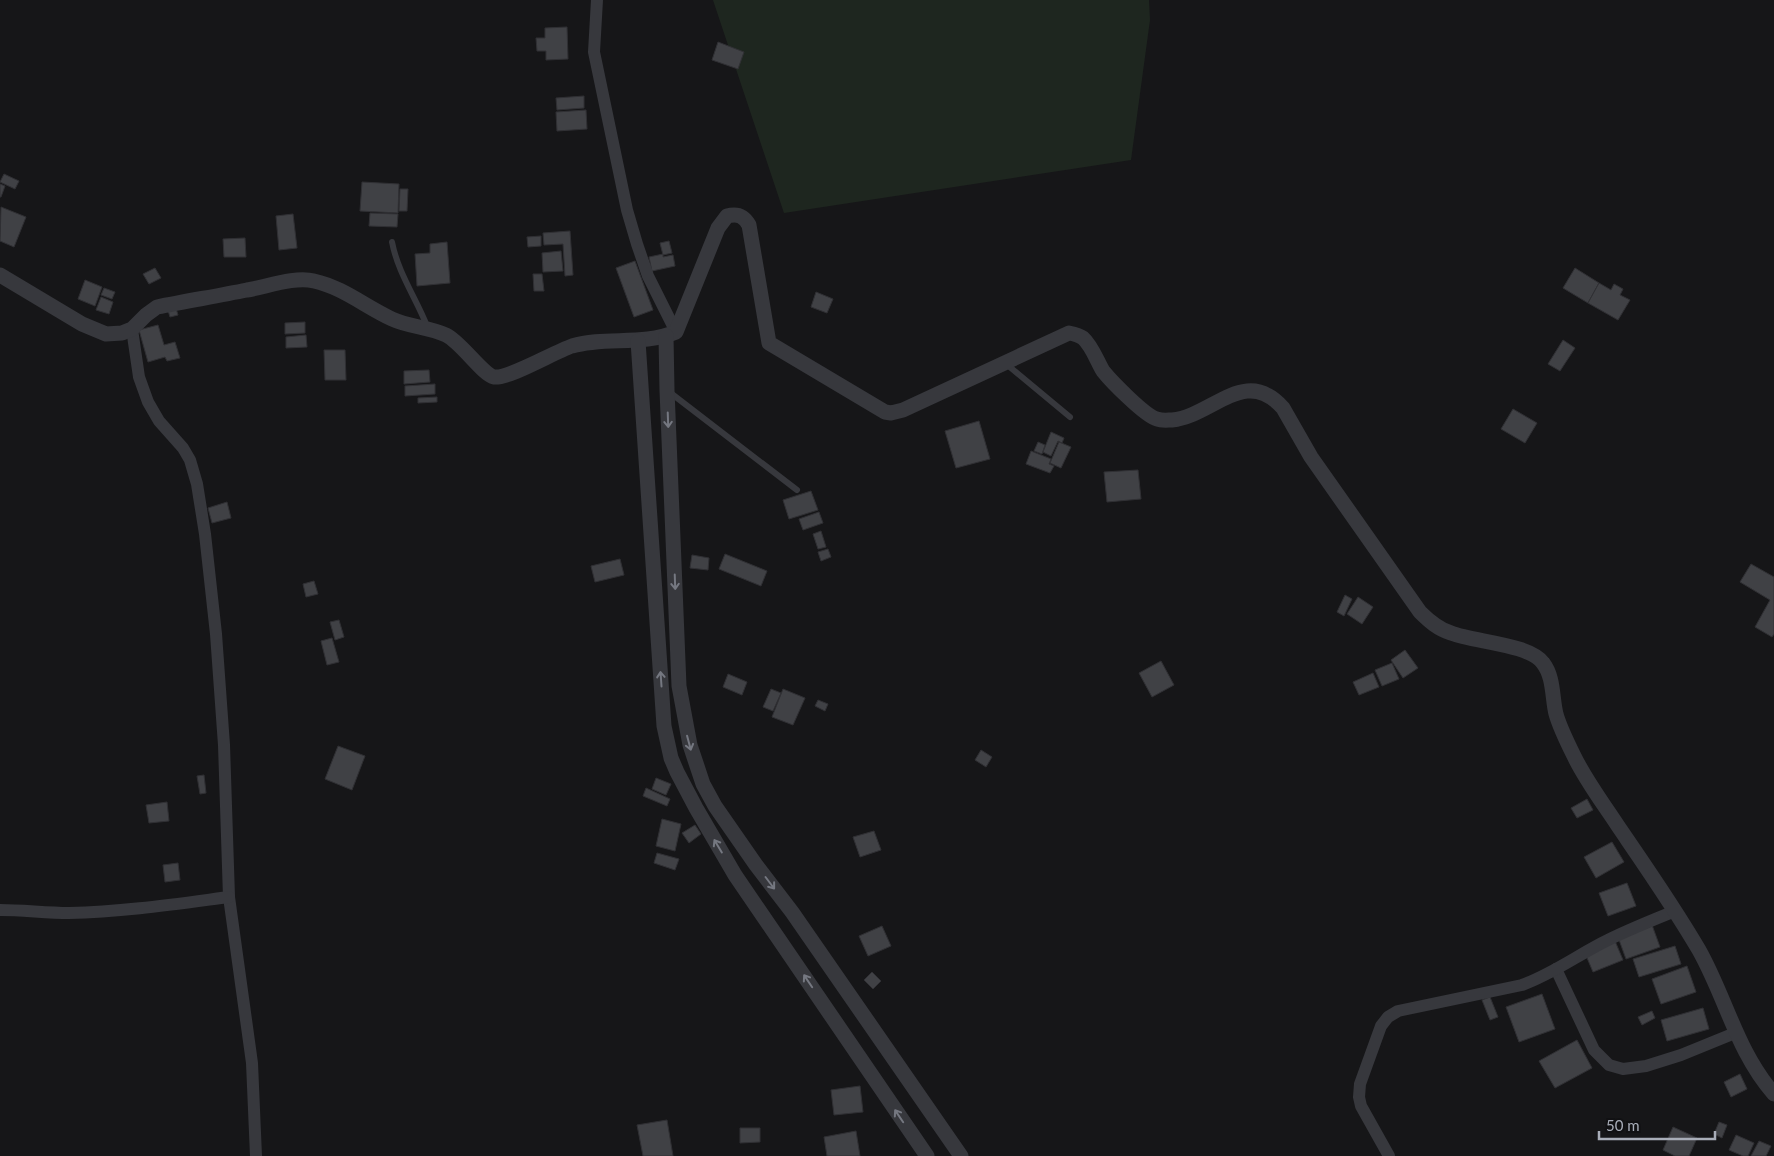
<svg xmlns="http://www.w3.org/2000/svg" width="1774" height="1156" viewBox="0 0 1774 1156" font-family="Lato,sans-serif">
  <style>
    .green { fill: #1e261f }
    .building { fill: #404145; stroke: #303034 }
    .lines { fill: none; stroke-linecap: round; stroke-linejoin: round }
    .service { stroke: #37383d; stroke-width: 6 }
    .minor { stroke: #37383d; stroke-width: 12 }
    .tertiary { stroke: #37383d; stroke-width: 15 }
    .oneway { stroke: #757881 }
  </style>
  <rect width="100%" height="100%" fill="#161618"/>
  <!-- green -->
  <polygon class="green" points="713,0 1149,0 1150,20 1131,160 784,213"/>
  <!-- building -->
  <g class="building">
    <polygon points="567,27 568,59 546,60 546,51 537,51 536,38 545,38 545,28"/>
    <polygon points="718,42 744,52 738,69 712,60"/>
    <polygon points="584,96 584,108 557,110 556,98"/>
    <polygon points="586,110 587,129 557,131 556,112"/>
    <polygon points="4,174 19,181 15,189 0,182"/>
    <polygon points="362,182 399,184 398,213 360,211"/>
    <polygon points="0,184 5,186 1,197 0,197"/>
    <polygon points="400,189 408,189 407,211 399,211"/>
    <polygon points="1,207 26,217 14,247 0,241"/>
    <polygon points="370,213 398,214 397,227 369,226"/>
    <polygon points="293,214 297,248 279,250 276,216"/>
    <polygon points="570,231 573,275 565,276 563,244 544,245 543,233"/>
    <polygon points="541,236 541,246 528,247 527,237"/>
    <polygon points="245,238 246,257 224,257 223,239"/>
    <polygon points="669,241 672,253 663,255 660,243"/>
    <polygon points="447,242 450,283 417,286 415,254 430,253 430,244"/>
    <polygon points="561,251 563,271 543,272 542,253"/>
    <polygon points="663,254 663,257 673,255 675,266 652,271 649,257"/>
    <polygon points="635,261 653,310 634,317 616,268"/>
    <polygon points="155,268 161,278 149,284 143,274"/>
    <polygon points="1575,268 1599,283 1588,303 1563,288"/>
    <polygon points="533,274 542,274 544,291 534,291"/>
    <polygon points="85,280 102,287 95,306 78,299"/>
    <polygon points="1599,283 1611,290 1614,284 1623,289 1620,295 1630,300 1618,320 1588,303"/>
    <polygon points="104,288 115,292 112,299 101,295"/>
    <polygon points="816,292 833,299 827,313 811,307"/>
    <polygon points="101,297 113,302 109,314 96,310"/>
    <polygon points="175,305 178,315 170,317 167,307"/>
    <polygon points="305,322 305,333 285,334 285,323"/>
    <polygon points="158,325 164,345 175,342 180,358 167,361 165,357 148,362 139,330"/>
    <polygon points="306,335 307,347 286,348 286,337"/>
    <polygon points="1563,340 1575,348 1560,371 1548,364"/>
    <polygon points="324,350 345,350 346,380 325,380"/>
    <polygon points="429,370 430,382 404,384 404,371"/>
    <polygon points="435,384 435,394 405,396 405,386"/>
    <polygon points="437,397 437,402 418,403 418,398"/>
    <polygon points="1513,409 1537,423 1525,443 1501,429"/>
    <polygon points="979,421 990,459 956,468 945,431"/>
    <polygon points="1051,432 1064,438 1062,443 1058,441 1051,456 1043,452"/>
    <polygon points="1038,442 1045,445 1042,454 1034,451"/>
    <polygon points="1059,442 1071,447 1061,468 1050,463"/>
    <polygon points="1031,451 1051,459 1049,464 1054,466 1050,473 1026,464"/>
    <polygon points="1138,470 1141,499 1107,502 1104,472"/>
    <polygon points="811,491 818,510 789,519 783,500"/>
    <polygon points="227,502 231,518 212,523 208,508"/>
    <polygon points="819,512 823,523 803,530 799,519"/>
    <polygon points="821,531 826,547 818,549 813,534"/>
    <polygon points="828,549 831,557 821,561 818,552"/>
    <polygon points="725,554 767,571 761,586 719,569"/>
    <polygon points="692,555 709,558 708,570 690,568"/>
    <polygon points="620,559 624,575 595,582 591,566"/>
    <polygon points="1751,564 1774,577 1774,634 1772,637 1755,627 1770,600 1740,582"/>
    <polygon points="314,581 318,594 306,597 303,584"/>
    <polygon points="1345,595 1352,599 1344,616 1337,612"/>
    <polygon points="1358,597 1373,607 1362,624 1347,614"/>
    <polygon points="339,620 344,637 335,640 330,622"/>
    <polygon points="332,638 339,662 327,665 321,641"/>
    <polygon points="1405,650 1418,668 1403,678 1391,660"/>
    <polygon points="1161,661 1174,685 1152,697 1139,673"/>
    <polygon points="1392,663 1399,679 1382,686 1375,670"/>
    <polygon points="1373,673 1379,687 1359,695 1353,682"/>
    <polygon points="728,674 747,682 742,695 723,687"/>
    <polygon points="771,689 781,693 773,711 763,707"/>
    <polygon points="783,689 805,698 793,725 772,717"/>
    <polygon points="818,700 828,704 825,711 815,706"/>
    <polygon points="338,746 365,756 352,790 325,779"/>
    <polygon points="981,750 992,757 986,767 975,760"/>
    <polygon points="204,775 206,793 200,794 197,776"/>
    <polygon points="656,778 671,784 666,795 652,789"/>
    <polygon points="646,788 670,799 667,806 643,796"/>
    <polygon points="1587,799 1593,810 1577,818 1571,808"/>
    <polygon points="167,802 169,821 149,823 146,805"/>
    <polygon points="662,819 681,824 675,851 656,846"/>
    <polygon points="695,825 701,834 689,843 682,833"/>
    <polygon points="874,831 881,850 860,857 853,837"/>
    <polygon points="1612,842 1624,862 1596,878 1584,857"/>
    <polygon points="657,853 679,859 675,870 654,863"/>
    <polygon points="178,863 180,880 165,882 163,865"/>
    <polygon points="1627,883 1636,906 1608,916 1599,893"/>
    <polygon points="1652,925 1660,947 1626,959 1618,937"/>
    <polygon points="882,926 891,946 868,956 859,936"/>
    <polygon points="1615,941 1623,960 1593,972 1585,953"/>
    <polygon points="1675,946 1681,964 1639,977 1633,959"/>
    <polygon points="1687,966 1696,992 1661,1004 1652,979"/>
    <polygon points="872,972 881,981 873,989 864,980"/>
    <polygon points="1542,994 1555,1029 1519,1042 1506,1007"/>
    <polygon points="1490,997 1498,1017 1490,1020 1482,1000"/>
    <polygon points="1703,1008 1709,1029 1667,1041 1661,1020"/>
    <polygon points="1652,1011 1655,1018 1642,1025 1638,1017"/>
    <polygon points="1577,1040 1592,1068 1555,1088 1539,1061"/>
    <polygon points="1740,1074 1747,1089 1731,1097 1724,1082"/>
    <polygon points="860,1086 863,1112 834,1115 831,1090"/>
    <polygon points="667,1120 673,1156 643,1156 637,1125"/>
    <polygon points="1719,1122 1727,1125 1722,1138 1714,1134"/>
    <polygon points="1673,1127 1697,1138 1689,1156 1675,1156 1663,1150"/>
    <polygon points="740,1128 760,1128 760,1142 740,1143"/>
    <polygon points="856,1131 860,1156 827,1156 824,1137"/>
    <polygon points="1736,1135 1754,1143 1748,1156 1743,1156 1729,1150"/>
    <polygon points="1759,1141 1771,1146 1766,1156 1751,1156"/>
  </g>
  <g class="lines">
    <!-- service -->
    <g class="service">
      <path d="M 392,242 C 398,273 416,298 427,326"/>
      <polyline points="1005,363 1070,417"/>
      <polyline points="668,391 797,490"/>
    </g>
    <!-- minor -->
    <g class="minor">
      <polyline points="597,0 594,52 627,210 637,244 648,276 676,332"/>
      <polyline points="132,329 139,377 148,402 159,421 183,448 190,460 197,484 205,534 216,634 224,745 229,897 252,1063 256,1156"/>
      <path d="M 0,910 C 23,910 46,913 69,913 C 123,912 176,904 229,897"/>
      <polyline points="1556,969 1594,1050 1609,1065 1623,1069 1646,1066 1681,1055 1735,1033"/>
      <path d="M 1389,1156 L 1361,1106 L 1359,1097 L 1360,1084 L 1381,1026 L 1388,1017 L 1398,1011 L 1522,985 C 1553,974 1579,954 1608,940 C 1630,929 1653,920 1675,911"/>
    </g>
    <!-- tertiary -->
    <g class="tertiary">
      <path d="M 0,275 L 82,324 L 106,334 L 122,333 L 132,329 L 146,315 L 157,307 C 187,301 217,296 247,290 C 266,287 295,276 314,281 C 342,287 366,307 392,319 C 409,327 429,327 446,335 C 461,342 482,374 494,377 C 509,379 554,352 572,346 C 606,336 642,346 676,332 L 718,228 L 727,216 C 738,213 744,216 749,225 L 769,343 L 885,412 L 891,413 L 903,410 L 1069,333 C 1074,334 1079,335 1083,338 C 1092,346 1097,361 1103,371 C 1111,381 1145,416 1157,419 C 1162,421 1168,420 1172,420 C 1213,416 1245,365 1283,408 L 1311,457 L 1420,612 C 1429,621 1438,629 1451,633 C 1474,642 1529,644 1543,663 C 1554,677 1552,698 1556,714 C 1560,728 1567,742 1574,756 C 1586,781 1603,803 1618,826 C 1646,867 1674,907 1699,950 C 1726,998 1737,1052 1774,1094"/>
      <polyline points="666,336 667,390 679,686 690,745 703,784 715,806 756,865 792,912 961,1156"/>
      <polyline points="638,341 664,726 671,758 677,772 696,808 735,875 927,1156"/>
    </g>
  </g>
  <!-- one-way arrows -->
  <defs><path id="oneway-shaft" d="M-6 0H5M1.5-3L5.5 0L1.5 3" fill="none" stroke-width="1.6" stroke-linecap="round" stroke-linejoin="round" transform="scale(1.25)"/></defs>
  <g class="oneway">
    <use href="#oneway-shaft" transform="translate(668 420) rotate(88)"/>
    <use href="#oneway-shaft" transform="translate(675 582) rotate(88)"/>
    <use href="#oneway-shaft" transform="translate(661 679) rotate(-94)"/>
    <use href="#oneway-shaft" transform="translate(689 743) rotate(75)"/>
    <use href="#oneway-shaft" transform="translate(718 846) rotate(-121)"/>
    <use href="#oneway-shaft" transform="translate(770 883) rotate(53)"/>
    <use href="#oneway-shaft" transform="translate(808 981) rotate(-124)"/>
    <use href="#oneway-shaft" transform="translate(899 1116) rotate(-124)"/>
  </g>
  <!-- scale -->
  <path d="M1599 1131v8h116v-8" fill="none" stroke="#a8adb8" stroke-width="2.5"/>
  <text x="1606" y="1131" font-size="15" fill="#a8adb8" stroke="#111113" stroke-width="4" paint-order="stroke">50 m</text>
</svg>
